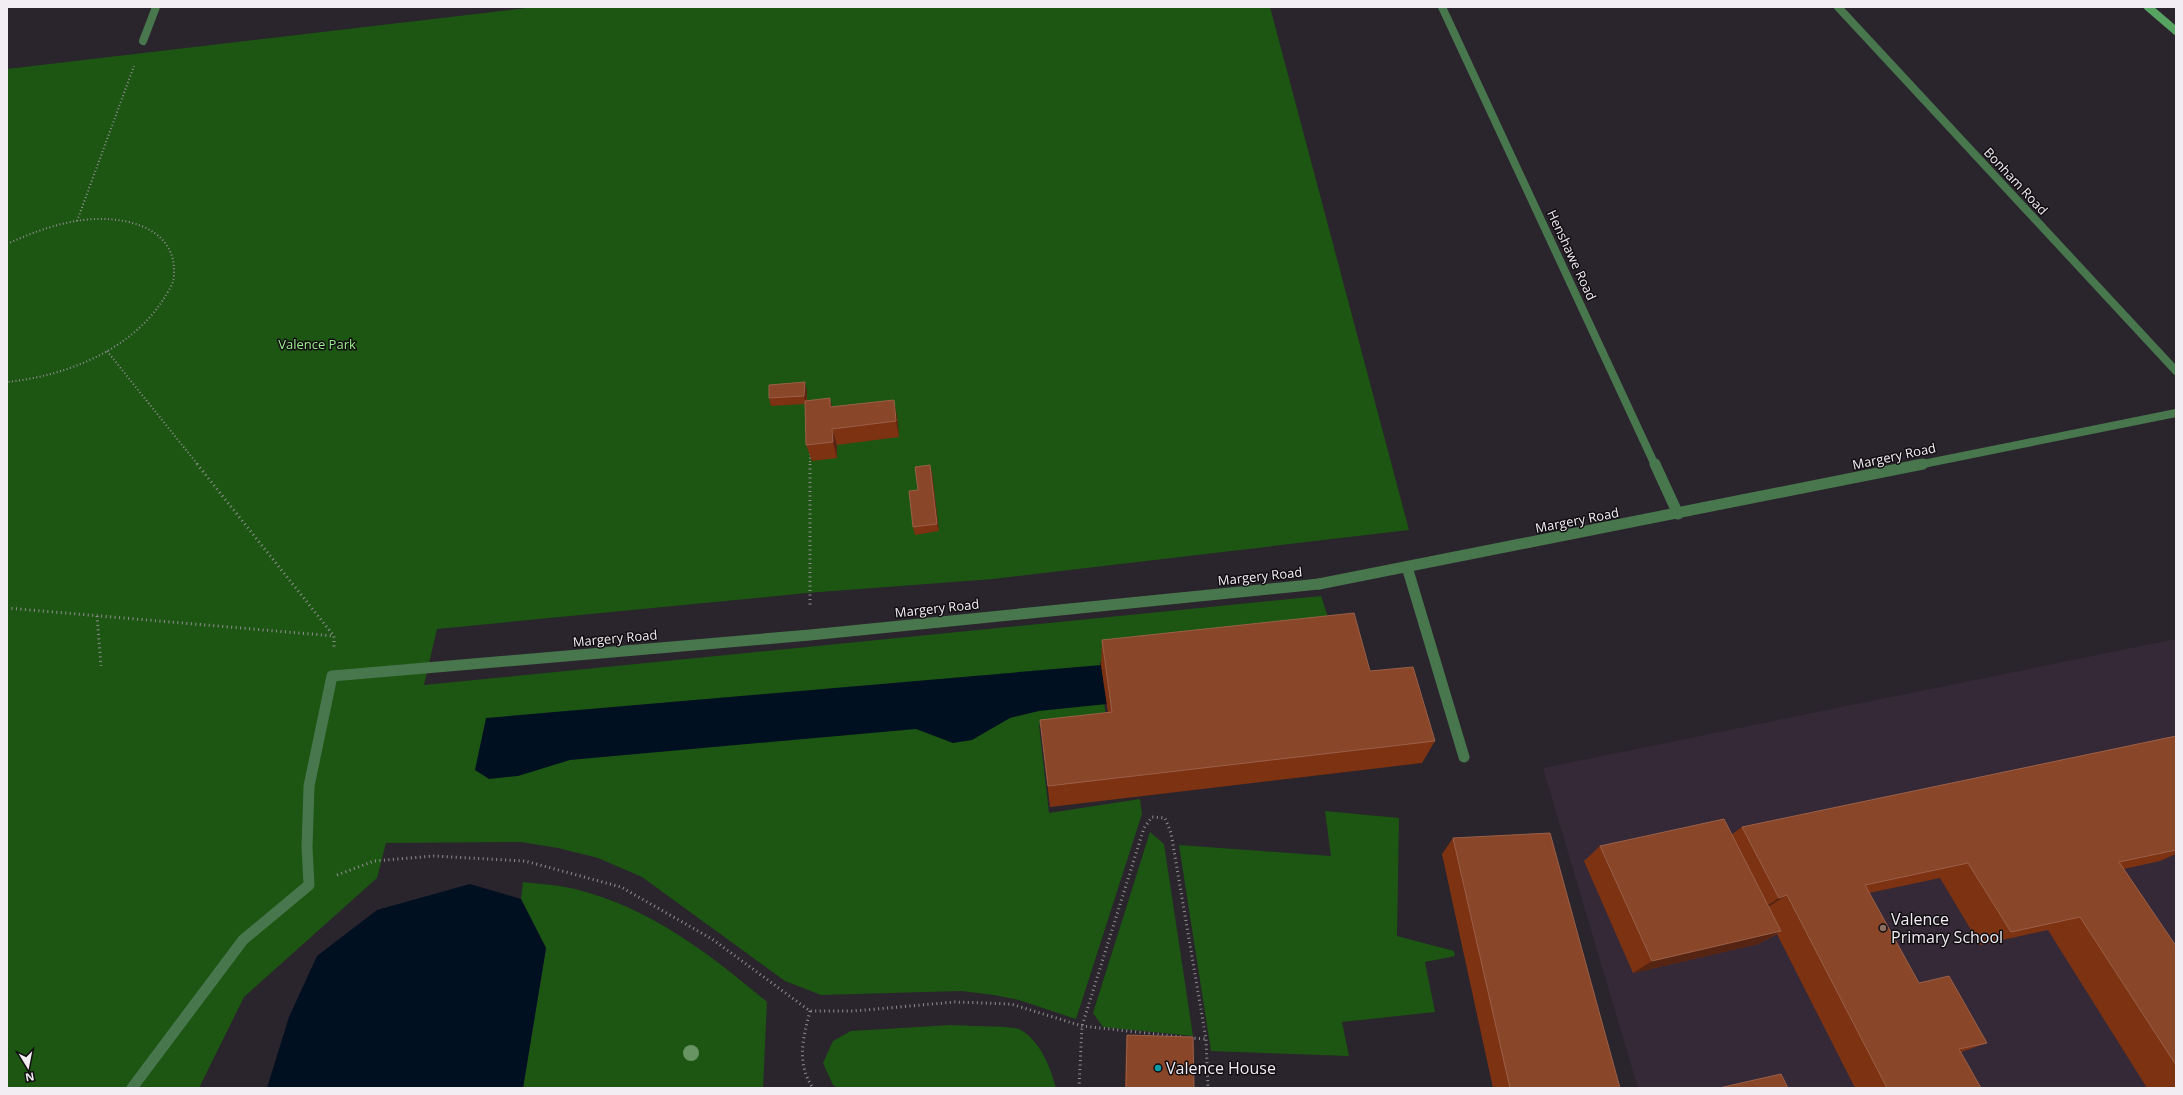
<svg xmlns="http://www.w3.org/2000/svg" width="2183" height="1095" viewBox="0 0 2183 1095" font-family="'Open Sans',sans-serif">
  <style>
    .education { fill: #352937 }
    .green { fill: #1c5612 }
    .water { fill: #001021 }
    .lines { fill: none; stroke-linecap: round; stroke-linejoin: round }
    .path-far1 { stroke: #938e94; stroke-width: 2; stroke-dasharray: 1 2.5; stroke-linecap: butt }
    .path { stroke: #938e94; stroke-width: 3; stroke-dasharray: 1 3.5; stroke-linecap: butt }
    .lane { stroke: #48764d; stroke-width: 11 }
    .street-far1 { stroke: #48764d; stroke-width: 8 }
    .street { stroke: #48764d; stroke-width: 11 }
    .secondary { stroke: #57a361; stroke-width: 8 }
    .tree { fill: #689362 }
    .wall { fill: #7d3211 }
    .shaded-wall { fill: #562412 }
    .building { fill: #894629; stroke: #9a6049 }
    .education-dot { fill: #8d6e63; stroke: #110e12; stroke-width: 1.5 }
    .culture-dot { fill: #0f9aa8; stroke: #110e12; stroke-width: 1.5 }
    .labels { text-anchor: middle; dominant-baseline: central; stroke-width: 3; stroke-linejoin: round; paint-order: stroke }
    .street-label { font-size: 13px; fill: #f1edf2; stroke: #110e12 }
    .park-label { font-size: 13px; fill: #9bee8e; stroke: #110e12 }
    .near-poi-label { font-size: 16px; fill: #f1edf2; stroke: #110e12; text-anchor: start }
  </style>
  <rect width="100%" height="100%" fill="#2a242c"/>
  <!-- education -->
  <polygon class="education" points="2176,639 2176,1088 1638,1088 1543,768"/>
  <!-- green -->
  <g class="green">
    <polygon points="535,7 1270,7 1409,530 993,579 807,593 437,629 424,685 1321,596 1334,636 1100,662 1106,719 1039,725 1049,813 1140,799 1142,814 1076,1019 1019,1000 994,995 961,991 821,995 785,981 642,877 598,858 558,848 521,842 386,843 377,878 244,997 199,1088 7,1088 7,69"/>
    <polygon points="1325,811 1399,818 1397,936 1454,951 1455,956 1425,962 1435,1012 1342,1022 1349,1056 1211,1051 1179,845 1331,856"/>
    <polygon points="1150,832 1164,844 1193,1036 1103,1027 1093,1013"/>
    <path d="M 523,882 C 540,884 558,885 575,889 C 649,907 710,954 767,1002 L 763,1088 L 523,1088 L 546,948 L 521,899 Z"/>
    <path d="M 951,1025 C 963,1026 1011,1026 1019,1029 C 1040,1040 1050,1066 1056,1088 L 838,1088 L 833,1085 L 823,1063 L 833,1041 L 851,1031 Z"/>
  </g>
  <!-- water -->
  <g class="water">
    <polygon points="1101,665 1107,704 1039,711 1010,718 972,740 953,743 916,729 570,760 518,776 489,779 475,770 486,718"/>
    <polygon points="470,884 521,899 546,948 523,1088 267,1088 289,1017 317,956 377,910"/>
  </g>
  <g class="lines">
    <!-- path-far1 -->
    <g class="path-far1">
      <polyline points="77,221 134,66"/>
      <path d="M 7,244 C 29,234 52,225 76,221 C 116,214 177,223 174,275 C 174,284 167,293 163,300 C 130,351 65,376 7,382"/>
      <polyline points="107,351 198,465"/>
      <polyline points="810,454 810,465"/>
    </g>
    <!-- path -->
    <g class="path">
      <polyline points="197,464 334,636 334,647"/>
      <polyline points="810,464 810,607"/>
      <polyline points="7,608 334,636"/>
      <polyline points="97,616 101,666"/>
      <polyline points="337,875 374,861 434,856 525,861 621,887 712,939 810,1011 854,1011 955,1002 1011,1004 1082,1026 1183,1037"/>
      <path d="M 810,1011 C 803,1039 796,1063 813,1088"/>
      <polyline points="1190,1038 1206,1039"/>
      <polyline points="1079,1088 1082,1026 1144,828 1152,817 1165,818 1171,833 1206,1039 1208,1088"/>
    </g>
    <!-- lane -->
    <g class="lane">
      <polyline points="1407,567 1464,757"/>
      <polyline points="132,1088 243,940 309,885 307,847 309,786 332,676 810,635 1319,584"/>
    </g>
    <!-- street-far1 -->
    <g class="street-far1">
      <polyline points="1442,7 1655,465"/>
      <polyline points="1838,7 2176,371"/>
      <polyline points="143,41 156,7"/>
      <polyline points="1918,465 2176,413"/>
    </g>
    <!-- street -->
    <g class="street">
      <polyline points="1655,464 1678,514"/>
      <polyline points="1319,584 1923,464"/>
    </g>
    <!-- secondary -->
    <polyline class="secondary" points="2148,7 2176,31"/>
  </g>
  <!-- trees -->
  <circle class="tree" cx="691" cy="1053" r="8"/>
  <!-- wall -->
  <g class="wall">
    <polygon points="807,391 807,400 832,407 897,416 899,437 837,445 837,458 812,461 806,445 805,404 771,406 769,398"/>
    <polygon points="930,465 932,473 939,531 915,535 913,527 918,490"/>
    <polygon points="1102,640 1370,671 1435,741 1422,763 1050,807 1040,720 1108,713 1101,665"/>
    <polygon points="2176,736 2176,854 2160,861 2124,869 2176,946 2176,1088 2147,1088 2048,930 1980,945 1940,878 1869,893 1919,983 1987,1043 1961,1052 1981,1088 1855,1088 1777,934 1758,944 1633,973 1584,861 1600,846 1731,835 1742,827"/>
    <polygon points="1453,838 1620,1088 1493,1088 1442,854"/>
    <polygon points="1127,1035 1194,1088 1125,1088 1126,1045"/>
  </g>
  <!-- shaded-wall -->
  <g class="shaded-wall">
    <polygon points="805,382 807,391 806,404 804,396"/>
    <polygon points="830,398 834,414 830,407"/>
    <polygon points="894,400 897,416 899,437 896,421"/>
    <polygon points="832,429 837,445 837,458 833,442"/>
    <polygon points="930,465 932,473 939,531 937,524"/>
    <polygon points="1787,895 1765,909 1757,912 1779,898"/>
    <polygon points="1781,931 1758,944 1633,973 1652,961"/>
  </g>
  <!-- building -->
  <g class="building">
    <polygon points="805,382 804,396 769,398 769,385"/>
    <polygon points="830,398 830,407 894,400 896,421 832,429 833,442 806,445 805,401"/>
    <polygon points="930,465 937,524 913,527 909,491 918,490 915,467"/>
    <polygon points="1354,613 1370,671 1413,667 1435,741 1048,786 1040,720 1112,712 1102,640"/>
    <polygon points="2176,736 2176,850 2119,862 2176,946 2176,1065 2080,917 2011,932 1968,863 1865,885 1919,983 1949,976 1987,1043 1959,1049 1981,1088 1887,1088 1787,895 1779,898 1742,827"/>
    <polygon points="1724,819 1781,931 1652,961 1600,846"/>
    <polygon points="1550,833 1620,1088 1510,1088 1453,838"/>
    <polygon points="1127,1035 1193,1037 1194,1088 1126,1088"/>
    <polygon points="1781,1074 1788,1088 1719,1088"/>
  </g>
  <!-- markers -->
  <circle class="education-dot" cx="1883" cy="928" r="4"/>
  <circle class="culture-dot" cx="1158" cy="1068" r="4"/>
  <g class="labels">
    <!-- street labels -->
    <g class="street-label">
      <text transform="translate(2016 181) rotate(47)">Bonham Road</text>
      <text transform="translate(1572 255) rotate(65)">Henshawe Road</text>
      <text transform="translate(1894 456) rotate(-12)">Margery Road</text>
      <text transform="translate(1577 520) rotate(-11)">Margery Road</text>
      <text transform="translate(1260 576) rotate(-6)">Margery Road</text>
      <text transform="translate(937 608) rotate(-6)">Margery Road</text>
      <text transform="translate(615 638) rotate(-5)">Margery Road</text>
    </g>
    <!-- park labels -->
    <g class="park-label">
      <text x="317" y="344">Valence Park</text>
    </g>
    <!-- near-poi labels -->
    <g class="near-poi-label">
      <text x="1891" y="919">Valence<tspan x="1891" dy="18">Primary School</tspan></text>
      <text x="1166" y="1068">Valence House</text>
    </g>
  </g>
  <!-- border -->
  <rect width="2183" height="1095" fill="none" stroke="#f1edf2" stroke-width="16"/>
  <!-- north arrow -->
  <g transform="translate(28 1067) rotate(170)" stroke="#110e12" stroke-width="3" paint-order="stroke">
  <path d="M0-3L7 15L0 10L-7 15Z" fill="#f1edf2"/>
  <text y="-6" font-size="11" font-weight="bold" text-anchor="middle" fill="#f1edf2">N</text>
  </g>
</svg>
